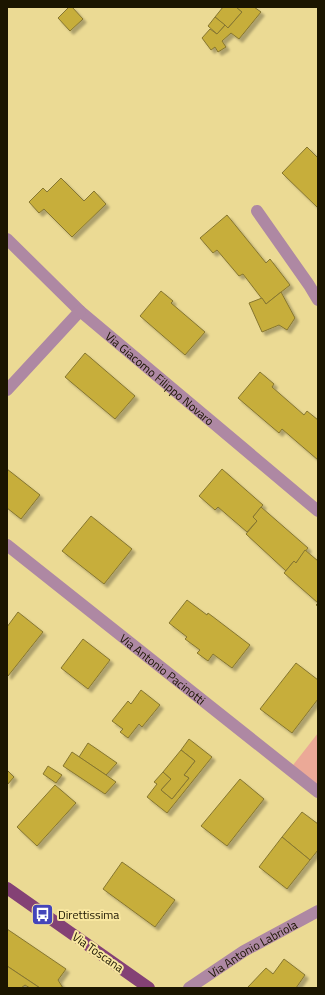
<svg xmlns="http://www.w3.org/2000/svg" width="325" height="995" viewBox="0 0 325 995" font-family="'Titillium Web',sans-serif">
  <style>
    .green { fill: #eba997 }
    .building { fill: #c7ae3a; stroke: #867630; filter: url(#shadow) }
    .lines { fill: none; stroke-linecap: round; stroke-linejoin: round }
    .street { stroke: #ae88a3; stroke-width: 12 }
    .primary { stroke: #844175; stroke-width: 12 }
    .labels { text-anchor: middle; dominant-baseline: central; stroke-width: 4; stroke-linejoin: round; paint-order: stroke }
    .street-label { font-size: 12px; fill: #1b1500; stroke: #f8e7a0 }
    .poi-label { font-size: 12px; fill: #1b1500; stroke: #f8e7a0; text-anchor: start }
  </style>
  <defs>
    <filter id="shadow"><feDropShadow dx="3.5" dy="3.5" stdDeviation="1" flood-color="#0004"/></filter>
  </defs>
  <rect width="100%" height="100%" fill="#ebda94"/>
  <!-- green -->
  <polygon class="green" points="318,733 318,792 290,769"/>
  <!-- building -->
  <g class="building">
    <polygon points="69,7 72,7 83,19 70,31 58,18"/>
    <polygon points="223,7 236,7 242,12 228,28 215,17"/>
    <polygon points="236,7 254,7 261,12 239,39 231,33 222,41 226,47 218,52 215,47 211,50 202,38 210,29 217,34 225,25 228,28 242,12"/>
    <polygon points="215,17 225,25 217,34 208,26"/>
    <polygon points="307,147 318,158 318,208 282,173"/>
    <polygon points="61,178 84,201 94,191 106,204 72,237 44,209 39,213 29,202 43,188 47,192"/>
    <polygon points="227,215 266,263 270,259 290,285 266,304 243,274 239,276 217,250 213,253 200,238"/>
    <polygon points="161,291 173,301 171,303 205,332 185,355 140,316"/>
    <polygon points="281,292 295,318 287,330 279,325 262,332 249,303 262,298 266,304"/>
    <polygon points="85,353 135,396 115,419 65,377"/>
    <polygon points="260,372 274,384 272,387 304,415 307,411 318,420 318,460 282,429 279,433 238,398"/>
    <polygon points="7,469 40,495 21,519 7,508"/>
    <polygon points="222,469 263,505 253,517 257,521 247,532 218,507 215,510 199,496"/>
    <polygon points="261,507 308,548 296,563 294,561 286,571 246,534 257,521 253,517"/>
    <polygon points="91,516 132,549 104,584 62,551"/>
    <polygon points="305,550 318,561 318,606 316,605 318,603 284,573 294,561 296,563"/>
    <polygon points="187,600 207,615 208,613 250,645 232,668 213,654 208,661 197,653 200,650 185,639 187,637 169,623"/>
    <polygon points="18,612 43,632 8,676 7,675 7,627"/>
    <polygon points="83,639 110,660 88,689 61,668"/>
    <polygon points="296,663 318,680 318,699 292,733 260,709"/>
    <polygon points="141,690 160,705 142,727 139,724 128,738 120,732 123,729 112,721 128,701 131,704"/>
    <polygon points="189,739 212,757 167,813 147,797 157,784 154,782 163,772 171,779 161,790 172,799 189,778 184,775 195,761 181,750"/>
    <polygon points="88,743 117,763 106,775 79,757"/>
    <polygon points="181,750 195,761 184,775 189,778 172,799 161,790 171,779 163,772"/>
    <polygon points="72,752 106,775 116,782 105,794 63,766"/>
    <polygon points="48,766 62,775 56,783 43,774"/>
    <polygon points="7,770 14,777 7,785"/>
    <polygon points="240,779 264,799 227,846 201,826"/>
    <polygon points="55,785 76,803 37,846 17,827"/>
    <polygon points="302,812 318,824 318,850 310,860 282,837"/>
    <polygon points="282,837 310,860 287,889 259,867"/>
    <polygon points="122,862 175,900 155,927 103,889"/>
    <polygon points="7,929 66,969 58,980 63,988 40,988 7,966"/>
    <polygon points="284,959 305,975 296,988 250,988 248,987 266,968 273,974"/>
    <polygon points="7,966 40,988 30,988 25,985 21,988 7,988"/>
  </g>
  <g class="lines">
    <!-- street -->
    <g class="street">
      <polyline points="257,211 309,285 318,300"/>
      <path id="s1" d="M 7,239 L 80,311 L 318,511"/>
      <polyline points="7,390 80,311"/>
      <path id="s2" d="M 7,545 L 318,792"/>
      <path id="s3" d="M 189,988 L 244,951 L 318,911"/>
    </g>
    <!-- primary -->
    <polyline class="primary" points="7,888 149,988"/>
  </g>
  <!-- icons -->
  <defs>
    <symbol id="bus-square" viewBox="-11 -11 22 22"><rect x="-9" y="-9" width="18" height="18" rx="4" fill="#4445ba" stroke="#f8e7a0"/><path d="M-5-6H5V4H4V6H2V4H-2V6H-4V4H-5ZM-3.5-4V0h7V-4ZM-3.5 1.2v1.5H-2V1.2ZM2 1.2v1.5H3.5V1.2Z" fill="#fff"/></symbol>
  </defs>
  <g fill-rule="evenodd">
    <use href="#bus-square" x="30" y="902" width="25" height="25"/>
  </g>
  <g class="labels">
    <!-- street labels -->
    <g class="street-label">
      <text stroke="none"><textPath href="#s1" startOffset="207">Via Giacomo Filippo Novaro</textPath></text>
      <text stroke="none"><textPath href="#s2" startOffset="199">Via Antonio Pacinotti</textPath></text>
      <text stroke="none"><textPath href="#s3" startOffset="75">Via Antonio Labriola</textPath></text>
      <text transform="translate(98 952) rotate(35)">Via Toscana</text>
    </g>
    <!-- poi labels -->
    <g class="poi-label">
      <text x="58" y="914">Direttissima</text>
    </g>
  </g>
  <!-- border -->
  <rect width="325" height="995" fill="none" stroke="#1b1500" stroke-width="16"/>
</svg>
